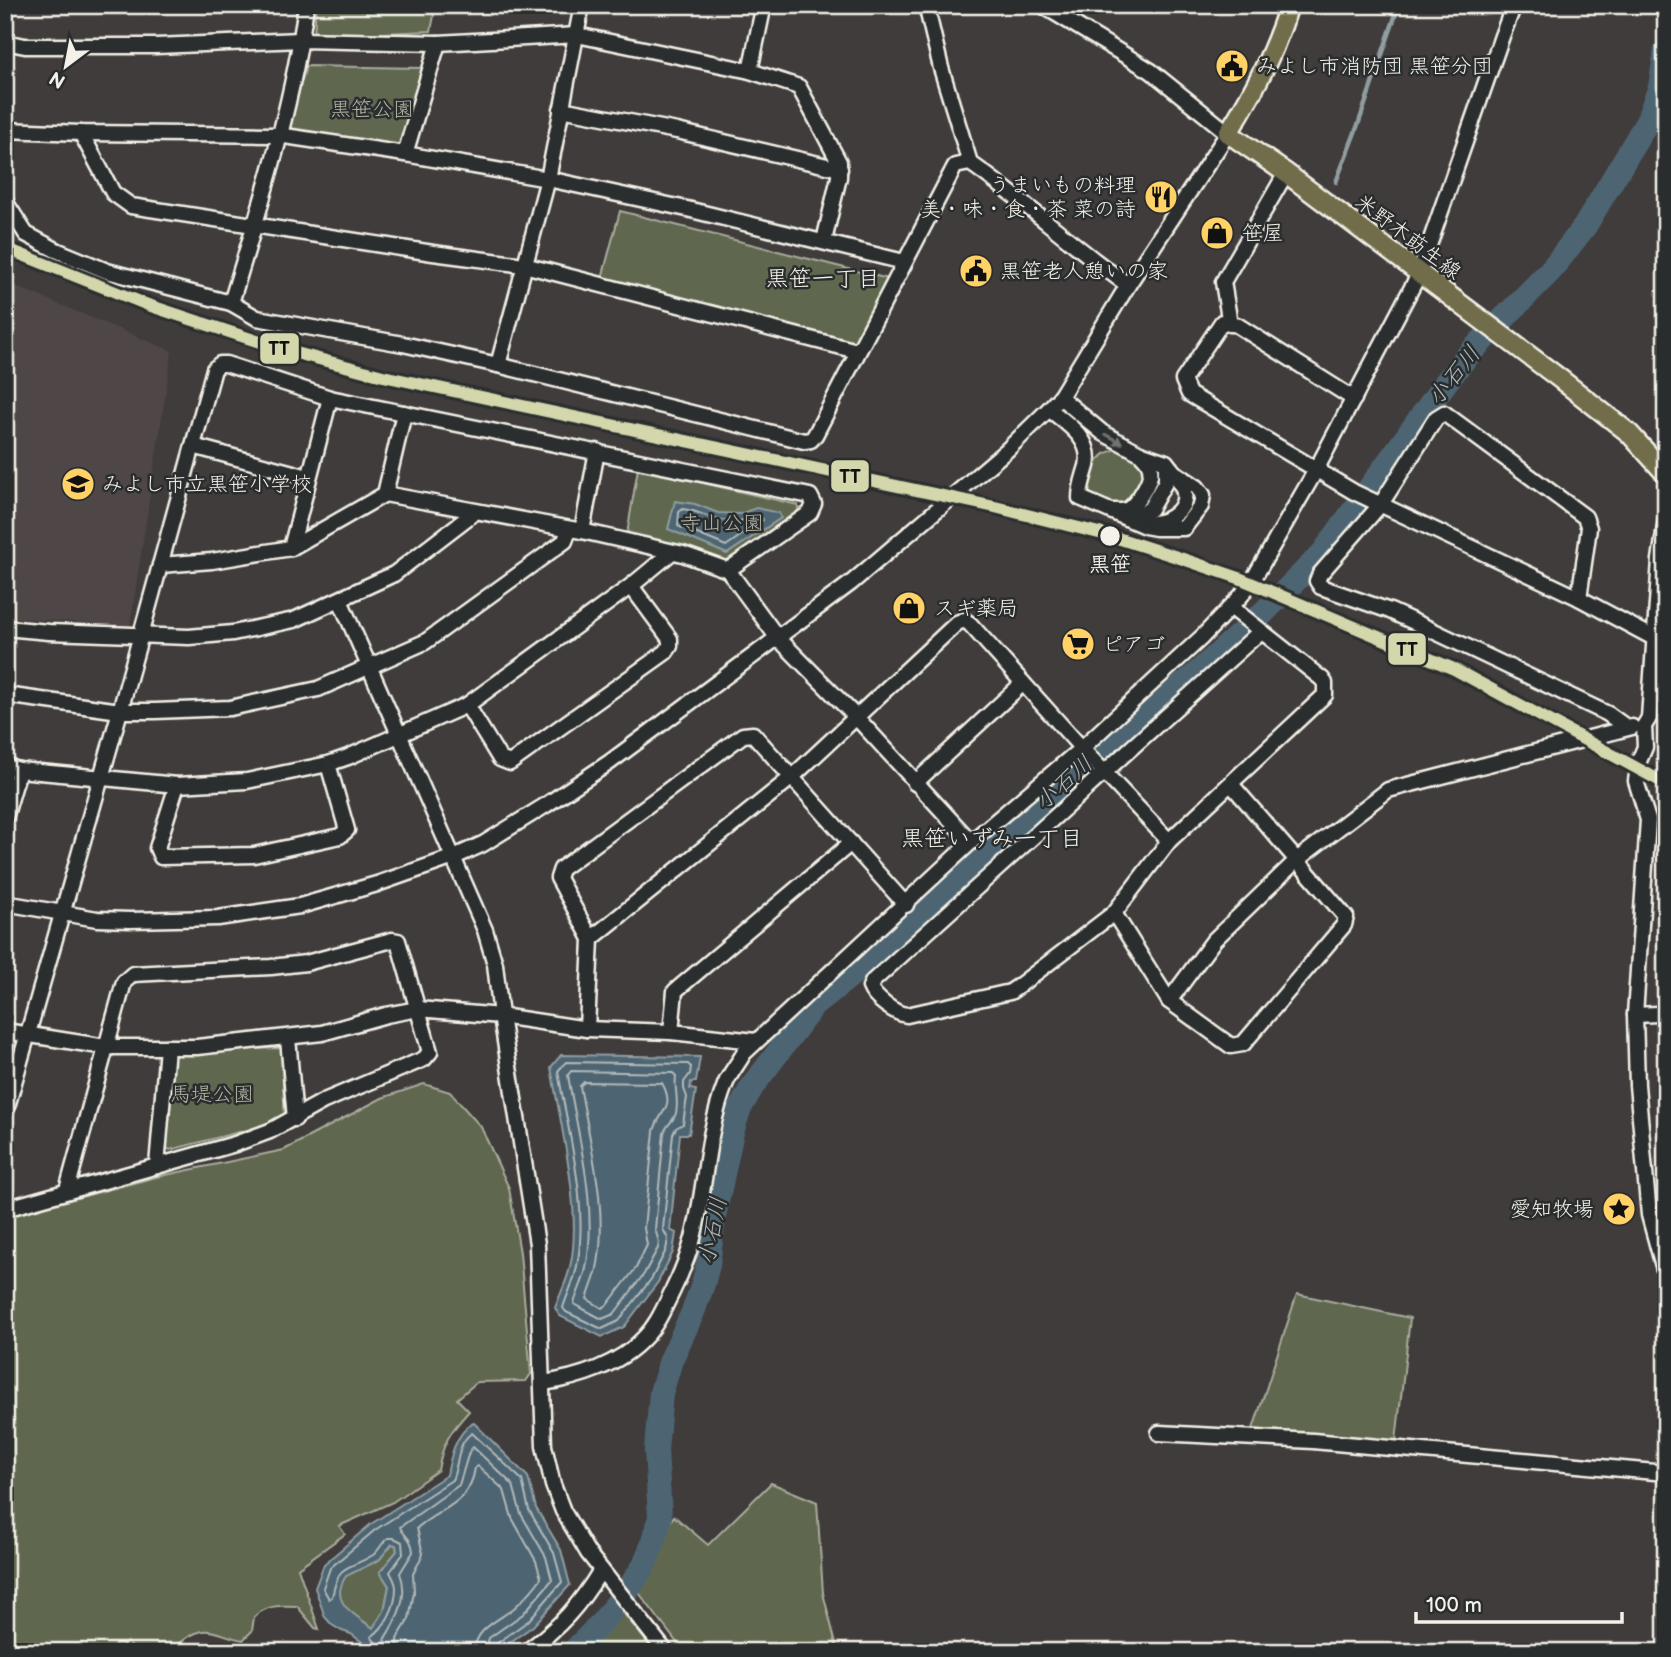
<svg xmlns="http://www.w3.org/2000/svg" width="1671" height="1657" viewBox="0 0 1671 1657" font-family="'Balsamiq Sans','Klee One',sans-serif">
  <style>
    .built { fill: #4f4746 }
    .green { fill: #5f684f; stroke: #aaac9c; stroke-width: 2 }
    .water { fill: #4e6572; stroke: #909da1; stroke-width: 2; fill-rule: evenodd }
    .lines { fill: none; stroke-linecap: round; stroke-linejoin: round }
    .shore { stroke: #b2b9b9; stroke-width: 2 }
    .stream { stroke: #909da1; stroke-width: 4.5 }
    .river { stroke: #4e6572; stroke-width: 24 }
    .minor-casing { stroke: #f4f1e8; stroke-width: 19 }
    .major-casing { stroke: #f4f1e8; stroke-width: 23 }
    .minor { stroke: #2a2d2e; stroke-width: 14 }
    .major { stroke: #716d4b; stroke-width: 18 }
    .rail-1-casing { stroke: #2a2d2e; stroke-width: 18 }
    .rail-1 { stroke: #d4d7ab; stroke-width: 12 }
    .oneway { fill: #71726f }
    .stop-dot { fill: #f4f1e8; stroke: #2a2d2e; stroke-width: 2.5 }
    .labels { text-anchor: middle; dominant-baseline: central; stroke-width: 5; stroke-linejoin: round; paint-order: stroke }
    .poi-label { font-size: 21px; fill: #f4f1e8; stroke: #2a2d2e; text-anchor: start }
    .park-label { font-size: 21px; fill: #b1b3a3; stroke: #2a2d2e }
    .street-label { font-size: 21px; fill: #f4f1e8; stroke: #2a2d2e }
    .stop-label { font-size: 21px; font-weight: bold; fill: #f4f1e8; stroke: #2a2d2e }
    .neighbourhood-label { font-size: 23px; fill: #f4f1e8; stroke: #2a2d2e }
    .water-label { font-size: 23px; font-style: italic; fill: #b2b9b9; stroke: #2a2d2e }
    .line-badge { stroke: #2a2d2e; stroke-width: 2.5 }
    .pale-badge-label { font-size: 19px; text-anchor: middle; font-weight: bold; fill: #111 }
  </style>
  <rect width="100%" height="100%" fill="#403c3c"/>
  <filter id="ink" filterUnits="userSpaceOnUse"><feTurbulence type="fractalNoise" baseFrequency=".0143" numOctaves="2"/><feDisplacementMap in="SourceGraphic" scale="14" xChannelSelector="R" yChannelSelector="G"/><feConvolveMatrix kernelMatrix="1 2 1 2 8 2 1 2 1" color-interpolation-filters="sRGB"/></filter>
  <g filter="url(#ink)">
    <!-- built -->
    <polygon class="built" points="5,282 172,351 130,626 5,617"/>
    <!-- green -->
    <g class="green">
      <polygon points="316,5 436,5 431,31 314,36"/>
      <polygon points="306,66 422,68 405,154 285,141"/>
      <polygon points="620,211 892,280 853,349 601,282"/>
      <path d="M 1121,449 L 1140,463 L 1145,473 C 1137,491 1129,512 1106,503 C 1097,500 1094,498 1088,490 C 1094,468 1096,451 1121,449 Z"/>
      <path d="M 638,468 L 798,505 L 798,513 L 728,564 C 699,547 660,541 627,534 Z"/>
      <polygon points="281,1048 285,1120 170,1150 164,1146 169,1052"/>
      <path d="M 424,1084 L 450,1092 L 481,1127 L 509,1188 L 520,1253 L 531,1374 L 526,1381 L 477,1382 L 457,1399 L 469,1411 C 450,1432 443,1442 438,1470 L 393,1502 L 339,1526 L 345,1534 L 298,1568 L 319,1629 L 315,1628 L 297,1606 C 280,1605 266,1605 254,1617 L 252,1631 L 243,1640 C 217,1635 208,1622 184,1640 C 178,1644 175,1646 171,1652 L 136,1652 L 127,1642 L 115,1652 L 5,1652 L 5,1217 L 156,1177 L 284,1150 L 382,1098 Z"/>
      <polygon points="1297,1294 1410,1318 1396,1441 1253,1429"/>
      <polygon points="771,1483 817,1502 823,1593 838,1652 684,1652 636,1589 662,1534 674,1516 708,1545"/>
      <path d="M 392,1544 L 396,1545 L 397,1551 L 380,1572 L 389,1586 L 384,1611 L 373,1628 C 354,1614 328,1604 345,1576 L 379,1560 Z"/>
      <polygon points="621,1610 655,1652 581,1652 596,1638"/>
    </g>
    <!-- water -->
    <g class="water">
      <polygon points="675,501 695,504 718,513 740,514 756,508 779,513 781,518 727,554 668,529"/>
      <path d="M 561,1055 L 700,1057 L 696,1082 L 691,1082 L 690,1089 L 696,1090 L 689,1134 L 680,1134 L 670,1230 L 676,1233 L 673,1252 L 658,1282 L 624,1327 L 602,1337 L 560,1316 L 555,1308 C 560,1294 567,1281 570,1267 C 583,1213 560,1123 551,1067 Z"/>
      <path d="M 473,1422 L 528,1477 L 536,1508 L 561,1550 L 570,1585 L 533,1626 L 496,1652 L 376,1652 L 351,1634 L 342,1631 L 332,1625 L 325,1617 L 315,1588 L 324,1564 L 371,1524 L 447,1475 C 451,1454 455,1436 473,1422 ZM 392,1544 L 396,1545 L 397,1551 L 380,1572 L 389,1586 L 384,1611 L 373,1628 C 354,1614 328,1603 346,1576 L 379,1560 Z"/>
    </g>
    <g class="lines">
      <!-- shore -->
      <g class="shore">
        <polygon points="683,509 693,511 718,520 740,521 756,516 761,517 763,520 726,546 678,526 679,512"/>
        <path d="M 566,1062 L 688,1064 L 691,1067 L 690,1074 L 684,1082 L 684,1089 L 687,1097 L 683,1124 L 676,1128 L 673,1134 L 663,1229 L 668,1239 L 666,1250 L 652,1278 L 619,1321 L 602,1329 L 566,1312 L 563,1308 C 567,1294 575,1280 577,1266 C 589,1205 568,1132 558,1071 Z"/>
        <path d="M 571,1071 L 673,1073 L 676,1076 C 674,1089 679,1099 676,1113 C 674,1121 667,1124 664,1133 L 655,1229 L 659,1242 L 658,1248 L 644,1274 L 614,1314 L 602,1319 L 574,1304 C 577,1292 584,1280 586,1268 C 598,1207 578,1136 568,1075 Z"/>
        <path d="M 584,1082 L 662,1083 C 676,1108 659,1111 654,1131 L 644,1228 L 647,1245 L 636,1268 L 607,1305 L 602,1308 L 587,1299 C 590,1290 593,1282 596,1273 C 610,1216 590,1143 580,1086 Z"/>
        <path d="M 379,1652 L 379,1646 L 371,1637 C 386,1627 396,1606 396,1588 C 396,1582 392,1576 390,1572 L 403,1554 L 402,1542 L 394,1538 L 388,1538 C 382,1542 379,1551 373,1555 C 346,1572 340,1560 332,1597 L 329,1599 L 323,1588 L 330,1568 L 375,1530 L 452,1480 C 459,1466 456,1443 472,1433 L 522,1480 L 529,1510 L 554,1553 L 562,1582 L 528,1621 L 496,1644 L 493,1652"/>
        <path d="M 388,1652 L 385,1638 C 398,1618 409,1596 400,1573 L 413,1552 C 412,1537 403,1536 400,1527 L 459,1485 L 469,1452 L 473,1447 L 513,1485 L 521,1514 L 546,1557 L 552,1580 L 523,1614 L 489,1638 L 485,1652"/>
        <path d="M 399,1652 L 397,1639 L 409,1619 L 414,1592 L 413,1574 L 423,1554 L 417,1528 C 442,1507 470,1504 475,1468 L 478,1466 L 504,1490 L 512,1518 L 536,1561 L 541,1578 C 534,1589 524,1599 514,1608 C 498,1621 475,1628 474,1652"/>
      </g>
      <!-- stream -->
      <polyline class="stream" points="1336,182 1359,122 1399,5"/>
      <!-- river -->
      <polyline class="river" points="573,1652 604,1620 629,1588 643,1567 654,1541 660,1517 656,1450 661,1393 671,1360 693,1312 703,1284 708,1265 714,1216 732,1132 739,1110 752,1087 813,1006 876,955 1102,749 1194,676 1259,617 1323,553 1446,382 1468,355 1551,270 1585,226 1647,122 1660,87 1666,50"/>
      <defs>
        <g id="minor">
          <polyline points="926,5 941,68 970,163"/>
          <polyline points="1088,5 1100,5"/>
          <polyline points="5,42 25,46 156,46 301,40 438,43 577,35 750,71 799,87 839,162 839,177 824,241"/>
          <polyline points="750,71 762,14 757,5"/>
          <polyline points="561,109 677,131 840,169"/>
          <polyline points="5,130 81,133 278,135 405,154 548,179 687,209 904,262"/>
          <polyline points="81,133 113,193 131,206 433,253 524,265 857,351"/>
          <polyline points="405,154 438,43"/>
          <path d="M 5,201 L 26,234 L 56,250 L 107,271 L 231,303 L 257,318 L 403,344 L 498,365 L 804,441 L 811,440 L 815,435 L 955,166 L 970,163 C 1025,201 1073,247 1128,285"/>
          <path d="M 231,303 C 260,207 293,105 306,5"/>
          <polyline points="1230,324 1223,282 1286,173"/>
          <polyline points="498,365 548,179 582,5"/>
          <polyline points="1354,399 1237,325 1222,322 1183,380 1189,394 1354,492 1579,598 1654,638"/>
          <path d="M 1049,409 C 1067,424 1093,439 1087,466 C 1084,477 1080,486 1080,498 L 1145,526 L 1156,528 L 1184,528 L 1201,506 L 1203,495 L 1197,487 L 1174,472 L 1166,462 L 1140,453 L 1103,433 L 1060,397"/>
          <polyline points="193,446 308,477"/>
          <polyline points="385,494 582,531 683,554 728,570 777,637 856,717 971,842"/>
          <path d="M 1113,511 C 1118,511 1125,512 1130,508 C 1138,501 1153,479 1150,468 C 1149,461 1144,458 1140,453"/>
          <polyline points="1126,518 1136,518 1150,509 1166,481 1166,462"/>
          <polyline points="1666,519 1660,560 1649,718 1644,726 1645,747 1639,761 1636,781 1648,820 1635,1015 1637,1085 1649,1215 1666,1277"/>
          <path d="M 1153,523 C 1169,522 1190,508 1183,489 C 1181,484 1178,478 1175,474"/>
          <polyline points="582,531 597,451"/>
          <polyline points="291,548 330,398"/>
          <polyline points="160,565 212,561 291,548 385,494 404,413"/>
          <polyline points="1579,598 1589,528 1585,517 1444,413 1436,418 1381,504 1320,574 1317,581 1321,587 1390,611 1421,625 1608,714 1626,727"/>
          <polyline points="340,600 485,930 495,964 501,1016 537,1244 544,1446 553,1485 563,1511 588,1553 666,1652"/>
          <path d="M 1232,608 L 1322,679 L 1325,683 L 1325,695 L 1169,841 L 1114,913 L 1016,988 L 1010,992 L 907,1015 C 895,1014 874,998 870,987 L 873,981 L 1261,631"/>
          <polyline points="5,628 49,632 189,637 233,633 294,620 394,574 475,512"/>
          <polyline points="5,695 120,711 155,711 230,708 318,689 425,642 565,541 569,529"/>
          <polyline points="467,705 500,759 510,763 666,652 670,646 670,639 631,586"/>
          <polyline points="5,766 19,770 177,785 247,781 328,764 348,757 467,705 631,586 671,553"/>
          <polyline points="915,783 1023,683"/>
          <polyline points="177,785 157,848 161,857 254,855 340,836 347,830 328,764"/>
          <polyline points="5,818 19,770"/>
          <polyline points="5,903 97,919 130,920 218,918 300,906 377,884 454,857 483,844 546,805 610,762 851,583 1007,450 1049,409 1060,397 1128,285 1228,133 1151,71 1042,5"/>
          <polyline points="1114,913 1169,1001 1231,1046 1243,1044 1344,925 1346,917 1231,784"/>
          <polyline points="591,939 791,778 957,623 964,620 970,624 1086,753 1169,841"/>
          <polyline points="1169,1001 1214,940 1298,859 1388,790 1632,727"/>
          <polyline points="1635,1015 1658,1014"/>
          <polyline points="587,1029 591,939 558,878 561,869 743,735 753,734 906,905"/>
          <polyline points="5,1031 106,1047 197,1047 322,1033 386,1015 418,1009 501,1016 587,1029 671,1032 755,1041"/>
          <polyline points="671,1032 675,991 851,843"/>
          <polyline points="288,1038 295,1119"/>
          <polyline points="5,1114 120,711 214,369 220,364 226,364 330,398 810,496 814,504 810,513 728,570"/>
          <polyline points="157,1166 167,1047"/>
          <polyline points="5,1209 235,1144 270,1131 324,1101 424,1059 430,1052 398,941 392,940 306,963 271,967 133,974 124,982 67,1190"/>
          <path d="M 543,1383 C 578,1378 619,1365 644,1338 C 657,1325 664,1308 672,1292 C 681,1274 688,1257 693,1238 C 706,1188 706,1134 725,1085 C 729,1074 738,1064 744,1053 L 971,842 L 1082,748 L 1202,637 L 1241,596 L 1254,578 L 1316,470 L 1419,274 L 1502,36 L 1514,5"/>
          <polyline points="1159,1433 1313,1441 1666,1473"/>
          <path d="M 526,1652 C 561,1626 579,1606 601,1570"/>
        </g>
        <path id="major" d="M 1289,5 C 1275,51 1254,92 1228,133 L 1286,173 L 1559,378 L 1629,433 L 1666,474"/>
      </defs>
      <!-- minor casing -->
      <use href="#minor" class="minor-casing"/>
      <!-- major casing -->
      <use href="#major" class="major-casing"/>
      <!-- minor -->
      <use href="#minor" class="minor"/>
      <!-- major -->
      <use href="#major" class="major"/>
      <defs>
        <polyline id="rail-1" points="5,248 148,305 281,349 383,376 995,507 1111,536 1180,558 1239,578 1454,669 1666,784"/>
      </defs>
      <!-- rail-1 casing -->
      <use href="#rail-1" class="rail-1-casing"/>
      <!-- rail-1 -->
      <use href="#rail-1" class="rail-1"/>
    </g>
    <!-- one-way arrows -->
    <defs><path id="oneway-solid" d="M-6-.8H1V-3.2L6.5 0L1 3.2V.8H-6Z" transform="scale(1.75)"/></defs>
    <use class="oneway" href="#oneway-solid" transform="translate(1114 439) rotate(29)"/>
  </g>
  <!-- icons -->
  <defs>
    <symbol id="civic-disc" viewBox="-11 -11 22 22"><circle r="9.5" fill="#ffd166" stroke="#2a2d2e"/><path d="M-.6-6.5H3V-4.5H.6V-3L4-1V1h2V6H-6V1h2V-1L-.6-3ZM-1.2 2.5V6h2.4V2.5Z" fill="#111"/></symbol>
    <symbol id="restaurant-disc" viewBox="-11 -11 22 22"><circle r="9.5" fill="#ffd166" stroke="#2a2d2e"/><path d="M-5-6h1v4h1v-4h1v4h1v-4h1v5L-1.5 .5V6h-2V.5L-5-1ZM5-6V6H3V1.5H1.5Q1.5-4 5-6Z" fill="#111"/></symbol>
    <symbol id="shop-disc" viewBox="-11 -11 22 22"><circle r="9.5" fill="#ffd166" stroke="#2a2d2e"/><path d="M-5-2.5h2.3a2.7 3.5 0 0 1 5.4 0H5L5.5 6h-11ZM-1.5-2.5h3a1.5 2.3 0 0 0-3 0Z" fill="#111"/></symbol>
    <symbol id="school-disc" viewBox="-11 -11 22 22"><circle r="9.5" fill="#ffd166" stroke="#2a2d2e"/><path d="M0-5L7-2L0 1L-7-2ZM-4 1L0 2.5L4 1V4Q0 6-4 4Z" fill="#111"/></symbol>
    <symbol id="supermarket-disc" viewBox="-11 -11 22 22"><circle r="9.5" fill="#ffd166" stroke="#2a2d2e"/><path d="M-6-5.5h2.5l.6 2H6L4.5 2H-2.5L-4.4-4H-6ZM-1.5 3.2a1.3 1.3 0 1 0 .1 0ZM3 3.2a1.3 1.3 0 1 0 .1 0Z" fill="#111"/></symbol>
    <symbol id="sight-disc" viewBox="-11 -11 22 22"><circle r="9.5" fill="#ffd166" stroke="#2a2d2e"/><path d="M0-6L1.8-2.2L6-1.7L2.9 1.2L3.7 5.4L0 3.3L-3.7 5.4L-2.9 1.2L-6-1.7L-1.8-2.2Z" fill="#111"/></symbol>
  </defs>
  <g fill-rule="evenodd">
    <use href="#civic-disc" x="1213" y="47" width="38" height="38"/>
    <use href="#restaurant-disc" x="1142" y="178" width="38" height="38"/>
    <use href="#shop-disc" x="1198" y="214" width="38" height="38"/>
    <use href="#civic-disc" x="957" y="252" width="38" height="38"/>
    <use href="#school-disc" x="59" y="465" width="38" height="38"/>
    <use href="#shop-disc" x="890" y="589" width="38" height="38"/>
    <use href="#supermarket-disc" x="1059" y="625" width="38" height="38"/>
    <use href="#sight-disc" x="1600" y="1190" width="38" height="38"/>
  </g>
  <!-- markers -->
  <circle class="stop-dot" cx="1110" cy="536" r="11"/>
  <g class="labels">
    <!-- poi labels -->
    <g class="poi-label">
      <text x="1256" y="66">みよし市消防団 黒笹分団</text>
      <text x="1136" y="185" text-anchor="end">うまいもの料理<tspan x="1136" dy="24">美・味・食・茶 菜の詩</tspan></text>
      <text x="1242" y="233">笹屋</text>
      <text x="1000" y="271">黒笹老人憩いの家</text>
      <text x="102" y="484">みよし市立黒笹小学校</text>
      <text x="934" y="608">スギ薬局</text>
      <text x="1102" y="644">ピアゴ</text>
      <text x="1594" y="1209" text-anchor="end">愛知牧場</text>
    </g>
    <!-- park labels -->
    <g class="park-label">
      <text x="372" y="109">黒笹公園</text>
      <text x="722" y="523">寺山公園</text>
      <text x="212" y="1094">馬堤公園</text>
    </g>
    <!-- street labels -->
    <g class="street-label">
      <text transform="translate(1408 237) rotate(37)">米野木莇生線</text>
    </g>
    <!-- stop labels -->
    <g class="stop-label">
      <text x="1110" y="564">黒笹</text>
    </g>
    <!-- neighbourhood labels -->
    <g class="neighbourhood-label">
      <text x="823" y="279">黒笹一丁目</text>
      <text x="992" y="839">黒笹いずみ一丁目</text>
    </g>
    <!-- water labels -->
    <g class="water-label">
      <text transform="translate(1454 376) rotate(-51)">小石川</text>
      <text transform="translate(1064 783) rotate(-42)">小石川</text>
      <text transform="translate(713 1231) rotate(-79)">小石川</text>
    </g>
  </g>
  <g class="line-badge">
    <rect x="259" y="332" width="41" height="33" rx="7" fill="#d4d7ab"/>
    <rect x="830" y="459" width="40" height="34" rx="7" fill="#d4d7ab"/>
    <rect x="1387" y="632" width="40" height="34" rx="7" fill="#d4d7ab"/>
  </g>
  <g class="pale-badge-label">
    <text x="279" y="355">TT</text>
    <text x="850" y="483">TT</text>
    <text x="1407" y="656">TT</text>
  </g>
  <!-- margin -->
  <rect width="1671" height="1657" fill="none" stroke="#2a2d2e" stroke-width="28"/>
  <rect x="14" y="14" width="1643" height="1629" fill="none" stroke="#f4f1e8" stroke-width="2.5" filter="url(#ink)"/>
  <!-- north arrow -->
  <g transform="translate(66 66) rotate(212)" stroke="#2a2d2e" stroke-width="5" paint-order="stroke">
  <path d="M0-5L12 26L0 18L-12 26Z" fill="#f4f1e8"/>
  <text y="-10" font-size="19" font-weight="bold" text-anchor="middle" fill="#f4f1e8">N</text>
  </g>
  <!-- scale -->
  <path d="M1416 1612v10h206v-10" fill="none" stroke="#f4f1e8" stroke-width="3.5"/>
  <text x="1426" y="1612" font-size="21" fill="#f4f1e8" stroke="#2a2d2e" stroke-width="5" paint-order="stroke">100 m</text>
</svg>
